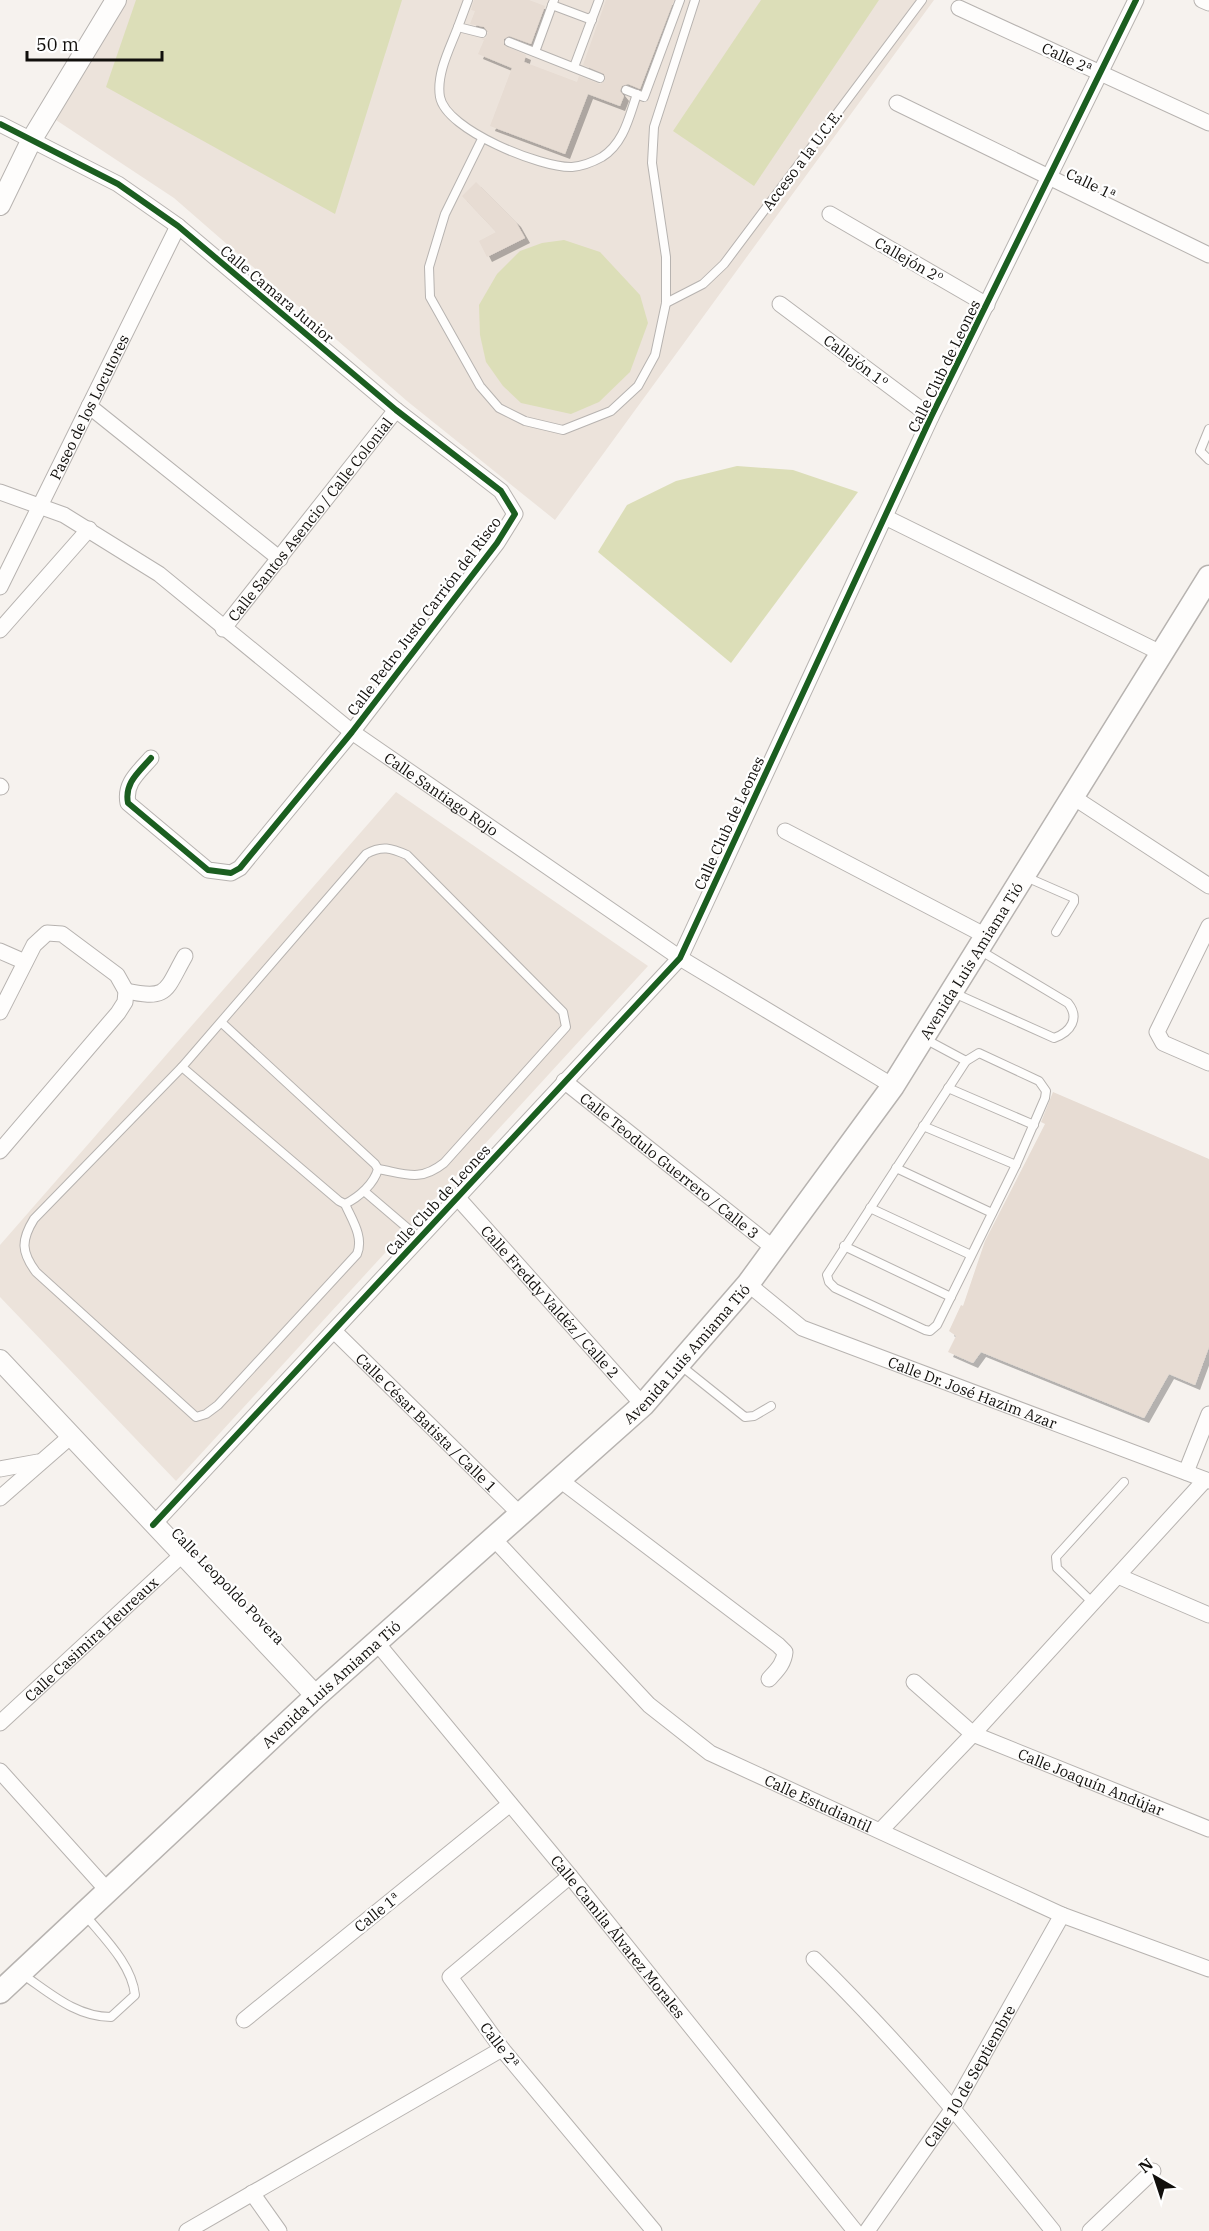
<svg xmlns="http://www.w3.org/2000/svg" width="1209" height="2231" viewBox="0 0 1209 2231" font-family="'IBM Plex Serif',serif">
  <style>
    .built { fill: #ece3db }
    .pitch { fill: #dcdeb8 }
    .building { fill: #e7dcd3; filter: url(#shadow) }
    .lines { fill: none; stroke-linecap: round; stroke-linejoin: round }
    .service-casing { stroke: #b7b3b0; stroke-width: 10 }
    .minor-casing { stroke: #b7b3b0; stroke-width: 17 }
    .tertiary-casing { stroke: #b7b3b0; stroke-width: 22 }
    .secondary-casing { stroke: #b7b3b0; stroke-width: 25 }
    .service { stroke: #fefdfc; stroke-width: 8 }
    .minor { stroke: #fefdfc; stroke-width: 15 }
    .tertiary { stroke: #fefdfc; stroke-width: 20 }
    .secondary { stroke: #fefdfc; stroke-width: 22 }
    .cycleway-casing { stroke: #fff; stroke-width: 10 }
    .cycleway { stroke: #1b5e20; stroke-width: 6 }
    .labels { text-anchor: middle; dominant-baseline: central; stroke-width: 4.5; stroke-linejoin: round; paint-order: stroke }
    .street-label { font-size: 15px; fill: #110f0c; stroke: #fff }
  </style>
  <defs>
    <filter id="shadow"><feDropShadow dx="5" dy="5" stdDeviation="0" flood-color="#0004"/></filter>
  </defs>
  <rect width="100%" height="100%" fill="#f6f2ee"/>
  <!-- built -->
  <g class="built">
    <polygon points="120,0 934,0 555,520 407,401 174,198 56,120"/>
    <polygon points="396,792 648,966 176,1481 0,1297 0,1245"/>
  </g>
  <!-- pitch -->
  <g class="pitch">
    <polygon points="136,0 402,0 335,214 106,87"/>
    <polygon points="761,0 879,0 754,186 673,131"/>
    <polygon points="564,240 600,252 640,295 648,323 630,372 599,402 571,414 521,403 503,386 486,362 480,335 479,305 497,274 520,251 542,243"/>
    <polygon points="737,466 793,470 858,492 731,663 598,552 627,505 676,481"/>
  </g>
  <!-- building -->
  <g class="building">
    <polygon points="474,0 529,0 545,6 531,44 509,36 504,39 504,45 526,55 524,62 577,82 579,76 600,84 605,81 604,74 583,65 606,0 674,0 640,89 628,84 622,86 620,91 624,96 620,106 588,94 565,154 490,126 512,68 478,54 484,40 481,39 486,38 488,32 484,27 470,24 475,11 471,10"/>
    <polygon points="476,182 516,222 525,238 487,257 479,241 496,232 462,196"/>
    <polygon points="1053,1092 1209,1159 1209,1347 1195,1385 1169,1374 1144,1418 981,1352 973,1363 948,1352 956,1336 949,1331 961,1305 963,1306 985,1241 1045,1124 1041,1122"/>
  </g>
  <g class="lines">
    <defs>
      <g id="service">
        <polyline points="468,0 458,27 482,33"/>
        <polyline points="552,5 592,20 591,17"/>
        <path d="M 458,27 C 450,48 436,74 440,97 C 446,130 541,168 572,167 C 583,166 593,162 602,157 C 624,143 629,117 637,94"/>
        <polyline points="509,42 600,78"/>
        <polyline points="535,52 554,0"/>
        <polyline points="574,67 599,0"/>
        <polyline points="626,90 644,97 680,0"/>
        <polyline points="482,139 445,214 429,267 430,297 480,386 499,408 525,421 563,430 611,411 638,386 655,355 666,303 666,257 652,163 654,127 695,0"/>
        <polyline points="666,303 703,284 724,264 922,0"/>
        <polyline points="1209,429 1200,451 1209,460"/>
        <polyline points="1026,877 1074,898 1074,902 1056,932"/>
        <path d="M 954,993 L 1054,1038 C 1071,1032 1080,1018 1068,1003 L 981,951"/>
        <polyline points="925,1039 966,1061"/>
        <polygon points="979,1053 1039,1081 1046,1091 1045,1098 1016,1165 937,1325 930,1331 925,1330 835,1288 829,1282 827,1275 966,1061"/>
        <path d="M 182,1067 L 339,1201 L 345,1204 C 359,1197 374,1184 378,1169 L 375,1164 L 222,1023"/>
        <polyline points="948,1088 1034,1125"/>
        <polyline points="923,1126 1016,1165"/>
        <polyline points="896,1168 992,1213"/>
        <polyline points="364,1191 419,1238"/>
        <path d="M 345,1204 C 352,1220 364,1237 357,1254 L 218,1405 L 206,1414 L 196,1417 L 36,1272 C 21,1252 21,1240 34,1219 L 182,1067 L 366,854 C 382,845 391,848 407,855 L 563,1012 L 566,1027 L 444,1163 C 420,1182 406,1174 378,1169"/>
        <polyline points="870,1208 971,1255"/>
        <polyline points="844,1246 951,1297"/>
        <polyline points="680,1365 745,1417 754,1416 771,1406"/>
        <polyline points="1093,1603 1057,1568 1056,1557 1124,1482"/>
        <path d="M 22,1974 C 50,1993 76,2017 111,2017 L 135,1995 C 132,1965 105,1939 86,1916"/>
      </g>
      <g id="minor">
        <polyline points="1202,0 1209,3"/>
        <polyline points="959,8 1209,123"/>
        <polyline points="897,103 1209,255"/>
        <path d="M 0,124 L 118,184 L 178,226 L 396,410 L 501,491 L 515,514 L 497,543 L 352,732 L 240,868 L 231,873 L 208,870 L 128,803 C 124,783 139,772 151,758"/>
        <polyline points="830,214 987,305"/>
        <polyline points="780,304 931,417"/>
        <polyline points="89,406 280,559"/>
        <path id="s1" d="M 0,492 L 64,515 L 159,574 L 352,732 L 680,958 L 893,1086"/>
        <polyline points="885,517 1161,653"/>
        <path id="s2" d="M 0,587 L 178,226"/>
        <path id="s3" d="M 223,629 L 396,410"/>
        <polyline points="0,630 89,529"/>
        <polyline points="0,786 1,787"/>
        <polyline points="1073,797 1209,886"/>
        <polyline points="785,831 988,937"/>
        <polyline points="1209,926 1157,1032 1163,1043 1209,1063"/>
        <polyline points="0,951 25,962"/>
        <path d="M 126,991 C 169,1000 165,991 185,956"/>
        <polyline points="0,1012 34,945 47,933 62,934 117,975 126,991 125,1002 118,1013 0,1151"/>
        <path id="s4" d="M 564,1081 L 776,1250"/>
        <path id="s5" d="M 457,1197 L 643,1405"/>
        <path id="s6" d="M 748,1284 L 802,1328 L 1209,1481"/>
        <path id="s7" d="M 334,1331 L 521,1515"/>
        <polyline points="0,1469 38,1462"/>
        <polyline points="1186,1472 1209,1414"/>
        <path d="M 560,1480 L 778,1645 L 785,1652 C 784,1664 776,1671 769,1679"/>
        <polyline points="0,1498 71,1436"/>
        <polyline points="153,1525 680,958 931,417 1136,0"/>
        <path id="s8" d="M 494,1539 L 649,1705 L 710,1753 L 1062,1915 L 1209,1969"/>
        <polyline points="1118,1576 1209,1615"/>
        <path id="s9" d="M 377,1643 L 570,1876 L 855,2231"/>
        <path id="s10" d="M 914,1682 L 973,1734 L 1209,1829"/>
        <path id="s11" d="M 0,1723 L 183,1554"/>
        <polyline points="0,1771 108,1891"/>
        <polyline points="881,1830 973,1734 1205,1480"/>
        <polyline points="570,1876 450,1977 502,2049 654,2231"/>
        <path d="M 814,1959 C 901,2044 977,2136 1053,2231"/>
        <polyline points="244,2020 510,1804"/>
        <polyline points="252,2193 279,2231"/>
        <polyline points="187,2231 502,2049"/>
        <path id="s12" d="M 867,2231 L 954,2107 L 1062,1915"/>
        <polyline points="1090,2231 1153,2171"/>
      </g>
      <g id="tertiary">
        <polyline points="0,205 32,139 116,0"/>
        <polyline points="0,1360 316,1696"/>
      </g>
      <g id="secondary">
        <path id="s13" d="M 0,1992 L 316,1696 L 643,1405 L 748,1284 L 893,1086 L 1209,577"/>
      </g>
    </defs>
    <!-- service casing -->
    <use href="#service" class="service-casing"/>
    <!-- minor casing -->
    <use href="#minor" class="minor-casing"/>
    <!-- tertiary casing -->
    <use href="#tertiary" class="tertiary-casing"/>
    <!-- secondary casing -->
    <use href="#secondary" class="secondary-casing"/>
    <!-- service -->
    <use href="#service" class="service"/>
    <!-- minor -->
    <use href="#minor" class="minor"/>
    <!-- tertiary -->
    <use href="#tertiary" class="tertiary"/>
    <!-- secondary -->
    <use href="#secondary" class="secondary"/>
    <defs>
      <g id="cycleway">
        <path d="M 0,124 L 118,184 L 178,226 L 396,410 L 501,491 L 515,514 L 497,543 L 352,732 L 240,868 L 231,873 L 208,870 L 128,803 C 124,783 139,772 151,758"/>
        <polyline points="153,1525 680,958 931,417 1136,0"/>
      </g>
    </defs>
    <!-- cycleway casing -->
    <use href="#cycleway" class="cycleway-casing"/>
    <!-- cycleway -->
    <use href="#cycleway" class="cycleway"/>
  </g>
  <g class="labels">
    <!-- street labels -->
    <g class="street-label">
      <text transform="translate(1067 58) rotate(25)">Calle 2ª</text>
      <text transform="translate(802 160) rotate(-53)">Acceso a la U.C.E.</text>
      <text transform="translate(1091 184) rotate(26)">Calle 1ª</text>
      <text transform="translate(909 260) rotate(30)">Callejón 2º</text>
      <text transform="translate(277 294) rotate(40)">Calle Camara Junior</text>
      <text transform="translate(856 361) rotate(37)">Callejón 1º</text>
      <text transform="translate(944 366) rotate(-64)">Calle Club de Leones</text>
      <text stroke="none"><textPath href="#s2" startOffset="201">Paseo de los Locutores</textPath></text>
      <text stroke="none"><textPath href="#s3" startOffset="140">Calle Santos Asencio / Calle Colonial</textPath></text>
      <text transform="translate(424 616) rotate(-53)">Calle Pedro Justo Carrión del Risco</text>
      <text stroke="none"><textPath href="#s1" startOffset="538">Calle Santiago Rojo</textPath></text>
      <text transform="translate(729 823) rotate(-65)">Calle Club de Leones</text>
      <text stroke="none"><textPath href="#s13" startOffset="1424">Avenida Luis Amiama Tió</textPath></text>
      <text stroke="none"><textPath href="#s4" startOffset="135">Calle Teodulo Guerrero / Calle 3</textPath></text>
      <text transform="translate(438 1200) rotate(-47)">Calle Club de Leones</text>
      <text stroke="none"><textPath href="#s5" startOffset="140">Calle Freddy Valdéz / Calle 2</textPath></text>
      <text stroke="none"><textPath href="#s13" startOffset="938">Avenida Luis Amiama Tió</textPath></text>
      <text stroke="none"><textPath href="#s6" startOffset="252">Calle Dr. José Hazim Azar</textPath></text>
      <text stroke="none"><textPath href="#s7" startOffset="130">Calle César Batista / Calle 1</textPath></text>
      <text transform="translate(228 1586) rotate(46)">Calle Leopoldo Povera</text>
      <text stroke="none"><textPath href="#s11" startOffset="124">Calle Casimira Heureaux</textPath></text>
      <text stroke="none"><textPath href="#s13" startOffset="452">Avenida Luis Amiama Tió</textPath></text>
      <text stroke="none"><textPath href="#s10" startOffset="206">Calle Joaquín Andújar</textPath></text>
      <text stroke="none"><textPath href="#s8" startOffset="424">Calle Estudiantil</textPath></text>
      <text transform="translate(377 1912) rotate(-39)">Calle 1ª</text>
      <text stroke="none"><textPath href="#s9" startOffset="380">Calle Camila Álvarez Morales</textPath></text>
      <text transform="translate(500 2045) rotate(52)">Calle 2ª</text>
      <text stroke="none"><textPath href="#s12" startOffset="186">Calle 10 de Septiembre</textPath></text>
    </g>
  </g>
  <!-- north arrow -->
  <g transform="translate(1155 2177) rotate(321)" stroke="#ffffff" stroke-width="4.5" paint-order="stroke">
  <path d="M0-4.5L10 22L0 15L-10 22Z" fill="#110f0c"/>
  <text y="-9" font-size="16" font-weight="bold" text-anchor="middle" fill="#110f0c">N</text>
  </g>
  <!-- scale -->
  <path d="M27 51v9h135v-9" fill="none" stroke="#110f0c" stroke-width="3"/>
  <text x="36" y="51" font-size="18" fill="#110f0c" stroke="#ffffff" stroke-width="4.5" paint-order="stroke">50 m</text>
</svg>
